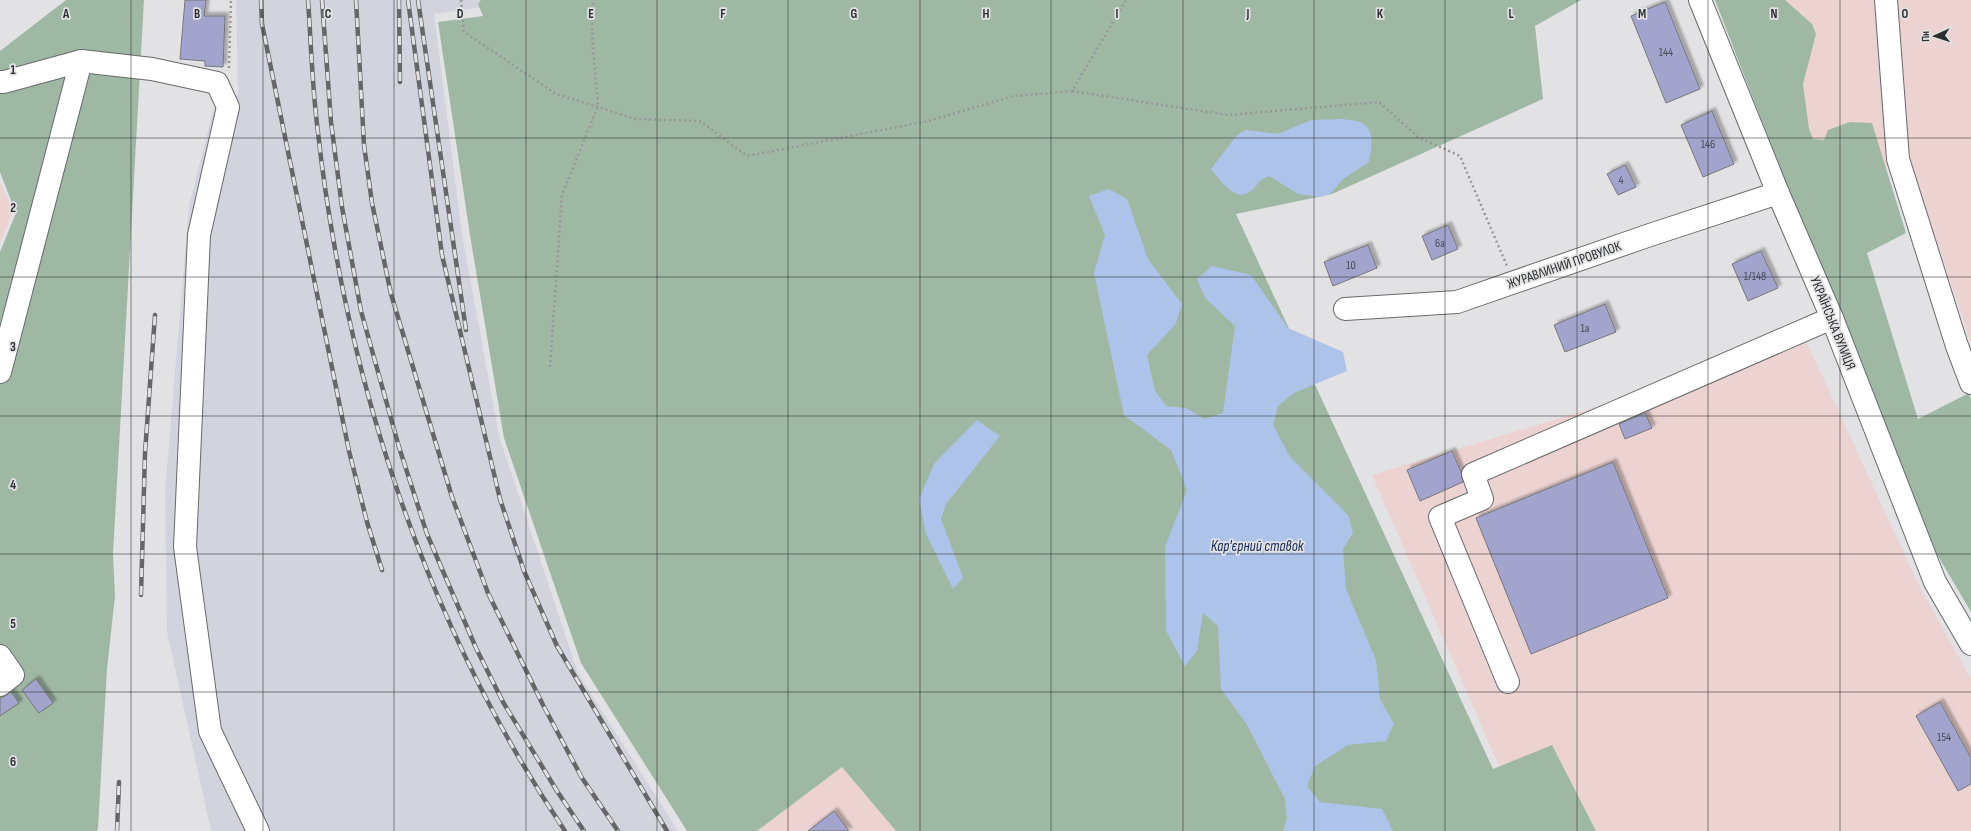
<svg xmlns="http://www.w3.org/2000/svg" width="1971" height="831" viewBox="0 0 1971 831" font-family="'Sofia Sans Condensed',sans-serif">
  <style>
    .built { fill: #d2d3dd }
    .industrial { fill: #ecd2d0 }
    .green { fill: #9fb8a4 }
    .water { fill: #aec3ea }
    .building { fill: #a2a4ce; stroke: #767679; filter: url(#shadow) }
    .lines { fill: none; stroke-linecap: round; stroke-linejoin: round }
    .minor-casing { stroke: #68696b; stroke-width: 24 }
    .path { stroke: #97979a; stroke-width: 2.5; stroke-dasharray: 2 3; stroke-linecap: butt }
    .minor { stroke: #fff; stroke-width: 22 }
    .rail-casing { stroke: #666668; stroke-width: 4.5 }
    .rail { stroke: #e2e2e5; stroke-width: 3; stroke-dasharray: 9; stroke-linecap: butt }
    .grid { fill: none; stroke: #2b2c2d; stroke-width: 1; stroke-opacity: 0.55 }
    .labels { text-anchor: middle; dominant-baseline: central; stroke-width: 3.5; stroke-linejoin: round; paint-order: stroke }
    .number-label { font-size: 12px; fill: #494a55 }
    .street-label { font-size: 14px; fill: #2b2c2d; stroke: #e2e2e5 }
    .water-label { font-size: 15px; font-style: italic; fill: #112656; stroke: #e2e2e5 }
    .grid-label { font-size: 13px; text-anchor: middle; font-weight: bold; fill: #2b2c2d; stroke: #e2e2e5; stroke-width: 3.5; stroke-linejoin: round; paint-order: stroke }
  </style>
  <defs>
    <filter id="shadow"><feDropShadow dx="3.5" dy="-3.5" stdDeviation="1" flood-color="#0004"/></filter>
  </defs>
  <rect width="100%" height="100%" fill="#e2e2e5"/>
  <!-- built -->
  <polygon class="built" points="236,0 490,0 489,6 434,14 462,234 499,436 578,673 678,831 211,831 167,632 165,492 189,206 214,107 238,95"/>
  <!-- industrial -->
  <g class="industrial">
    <polygon points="1724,0 1971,0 1971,343 1911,164 1796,177"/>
    <polygon points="0,182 13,211 0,244"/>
    <polygon points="1807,343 1921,590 1971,679 1971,831 1596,831 1552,745 1500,768 1372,475"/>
    <polygon points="842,767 896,831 757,831"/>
  </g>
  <!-- green -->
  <g class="green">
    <polygon points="66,0 144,0 113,554 115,596 107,669 98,828 97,831 0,831 0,252 16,213 0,172 0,51"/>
    <polygon points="481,0 1581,0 1535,26 1543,99 1332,194 1236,214 1493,769 1552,745 1596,831 896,831 842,767 757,831 687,831 581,663 504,438 470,235 438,22 483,16 478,4"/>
    <polygon points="1715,0 1785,0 1812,24 1816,34 1803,84 1809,129 1813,139 1824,140 1828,130 1850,122 1872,123 1906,233 1867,253 1918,419 1969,393 1971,399 1971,612 1935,551 1857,353 1791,197"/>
  </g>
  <!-- water -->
  <g class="water">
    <path d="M 1342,119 C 1348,120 1357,120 1362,123 C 1376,131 1371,149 1369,162 L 1343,179 L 1330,194 L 1320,197 L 1298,194 L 1269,176 C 1257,181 1260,183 1252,190 C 1235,205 1221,180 1211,169 L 1237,135 L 1246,130 L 1278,134 L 1311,120 Z"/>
    <polygon points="1109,189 1127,199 1148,259 1182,304 1175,325 1147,355 1155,391 1166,406 1186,408 1204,419 1223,413 1235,326 1205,298 1197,279 1212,266 1251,275 1288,328 1343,352 1347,371 1294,393 1278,406 1273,425 1290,457 1348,515 1353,533 1343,549 1346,589 1376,660 1380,699 1394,724 1386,741 1348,745 1315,766 1307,786 1320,802 1382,809 1393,831 1283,831 1287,819 1285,799 1246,723 1221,689 1218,626 1203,613 1197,651 1185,666 1166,631 1165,547 1187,490 1171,450 1124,415 1094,273 1105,235 1089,196"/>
    <polygon points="977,420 1000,436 946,504 941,519 963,578 953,589 926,534 919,499 934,464"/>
  </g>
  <!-- building -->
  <g class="building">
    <polygon points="185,0 206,0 204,16 225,16 223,67 205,66 205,61 180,59"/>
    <polygon points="1665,2 1700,89 1666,103 1631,16"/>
    <polygon points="1712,111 1734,164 1703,177 1681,125"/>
    <polygon points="1625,165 1636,187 1618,195 1607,174"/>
    <polygon points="1448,225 1458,249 1432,260 1422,236"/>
    <polygon points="1368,245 1377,268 1333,286 1324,262"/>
    <polygon points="1761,251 1778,288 1748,301 1732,264"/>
    <polygon points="1605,304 1616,332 1565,352 1554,325"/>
    <polygon points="1645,413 1652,428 1625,439 1619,424"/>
    <polygon points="1452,451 1461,472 1463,482 1420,501 1407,470"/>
    <polygon points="1613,462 1668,598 1531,654 1476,518"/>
    <polygon points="36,679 53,703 39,713 22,690"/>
    <polygon points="11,692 19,703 0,716 0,699"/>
    <polygon points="1940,702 1971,758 1971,784 1958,791 1916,716"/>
    <polygon points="834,811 849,831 808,831"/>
  </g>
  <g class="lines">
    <defs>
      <g id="minor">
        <polyline points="1700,0 1778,193 1832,318 1935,582 1971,644"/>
        <polyline points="1886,0 1898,159 1957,346 1971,383"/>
        <polyline points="0,82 4,82 81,61 152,69 217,83 228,107 199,235 185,547 210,731 258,831"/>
        <polyline points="1345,309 1457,302 1650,235 1778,193"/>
        <polyline points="0,372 81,61"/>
        <polyline points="0,656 13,675 0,685"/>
        <polyline points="1508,682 1440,517 1482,499 1473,474 1832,318"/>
      </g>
    </defs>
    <!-- minor casing -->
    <use href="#minor" class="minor-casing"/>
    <!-- path -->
    <g class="path">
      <polyline points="461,0 464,32 556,94 636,119 700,121 747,156 928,121 1014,96 1072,91 1126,0"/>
      <polyline points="229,68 231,0"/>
      <polyline points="1072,91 1228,115 1379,102 1418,137 1460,156 1507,266"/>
      <polyline points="550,367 562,195 598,106 592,37 593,0"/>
    </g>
    <!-- minor -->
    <use href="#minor" class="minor"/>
    <defs>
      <g id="rail">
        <polyline points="261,0 262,24 349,451 367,522 382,570"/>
        <path d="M 308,0 C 311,41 312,83 317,124 C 344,374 424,622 565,831"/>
        <polyline points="322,0 331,122 342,207 361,311 399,447 427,534 476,648 503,702 557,791 584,831"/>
        <polyline points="356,0 364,145 372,203 391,294 452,497 488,593 543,705 582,778 618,831"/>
        <polyline points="399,0 400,82"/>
        <polyline points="408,0 442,255 500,499 524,571 557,646 667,831"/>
        <polyline points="418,0 466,330"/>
        <polyline points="141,595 145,453 155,315"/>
        <polyline points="117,831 119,782"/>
      </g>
    </defs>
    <!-- rail casing -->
    <use href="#rail" class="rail-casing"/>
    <!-- rail -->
    <use href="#rail" class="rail"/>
  </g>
  <!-- grid -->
  <path class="grid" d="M 131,0 L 131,831M 263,0 L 263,831M 394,0 L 394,831M 526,0 L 526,831M 657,0 L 657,831M 788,0 L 788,831M 920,0 L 920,831M 1051,0 L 1051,831M 1183,0 L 1183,831M 1314,0 L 1314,831M 1445,0 L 1445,831M 1577,0 L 1577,831M 1708,0 L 1708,831M 1840,0 L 1840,831M 0,138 L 1971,138M 0,277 L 1971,277M 0,416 L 1971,416M 0,554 L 1971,554M 0,692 L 1971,692"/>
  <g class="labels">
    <!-- number labels -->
    <g class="number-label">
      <text x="1666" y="52">144</text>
      <text x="1708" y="144">146</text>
      <text x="1621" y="180">4</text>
      <text x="1440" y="243">6а</text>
      <text x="1351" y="265">10</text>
      <text x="1755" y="276">1/148</text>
      <text x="1585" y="328">1а</text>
      <text x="1944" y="737">154</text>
    </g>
    <!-- street labels -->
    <g class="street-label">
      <text transform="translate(1564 265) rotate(-19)">ЖУРАВЛИНИЙ ПРОВУЛОК</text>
      <text transform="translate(1833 323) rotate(68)">УКРАЇНСЬКА ВУЛИЦЯ</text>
    </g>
    <!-- water labels -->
    <g class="water-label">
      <text x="1257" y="546">Кар'єрний ставок</text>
    </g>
  </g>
  <g class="grid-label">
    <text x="66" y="18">A</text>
    <text x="197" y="18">B</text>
    <text x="328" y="18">C</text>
    <text x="460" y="18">D</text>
    <text x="591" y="18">E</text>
    <text x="723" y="18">F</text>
    <text x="854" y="18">G</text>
    <text x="986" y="18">H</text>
    <text x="1117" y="18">I</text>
    <text x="1248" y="18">J</text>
    <text x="1380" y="18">K</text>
    <text x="1511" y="18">L</text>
    <text x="1642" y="18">M</text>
    <text x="1774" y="18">N</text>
    <text x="1905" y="18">O</text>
    <text x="13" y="74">1</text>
    <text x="13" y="212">2</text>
    <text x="13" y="351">3</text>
    <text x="13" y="489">4</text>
    <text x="13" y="628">5</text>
    <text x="13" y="766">6</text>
  </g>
  <!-- north arrow -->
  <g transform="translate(1935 36) rotate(267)" stroke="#e2e2e5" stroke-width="3" paint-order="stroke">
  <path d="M0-3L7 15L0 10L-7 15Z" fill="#2b2c2d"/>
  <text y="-6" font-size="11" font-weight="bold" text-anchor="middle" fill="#2b2c2d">Пн</text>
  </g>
</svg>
